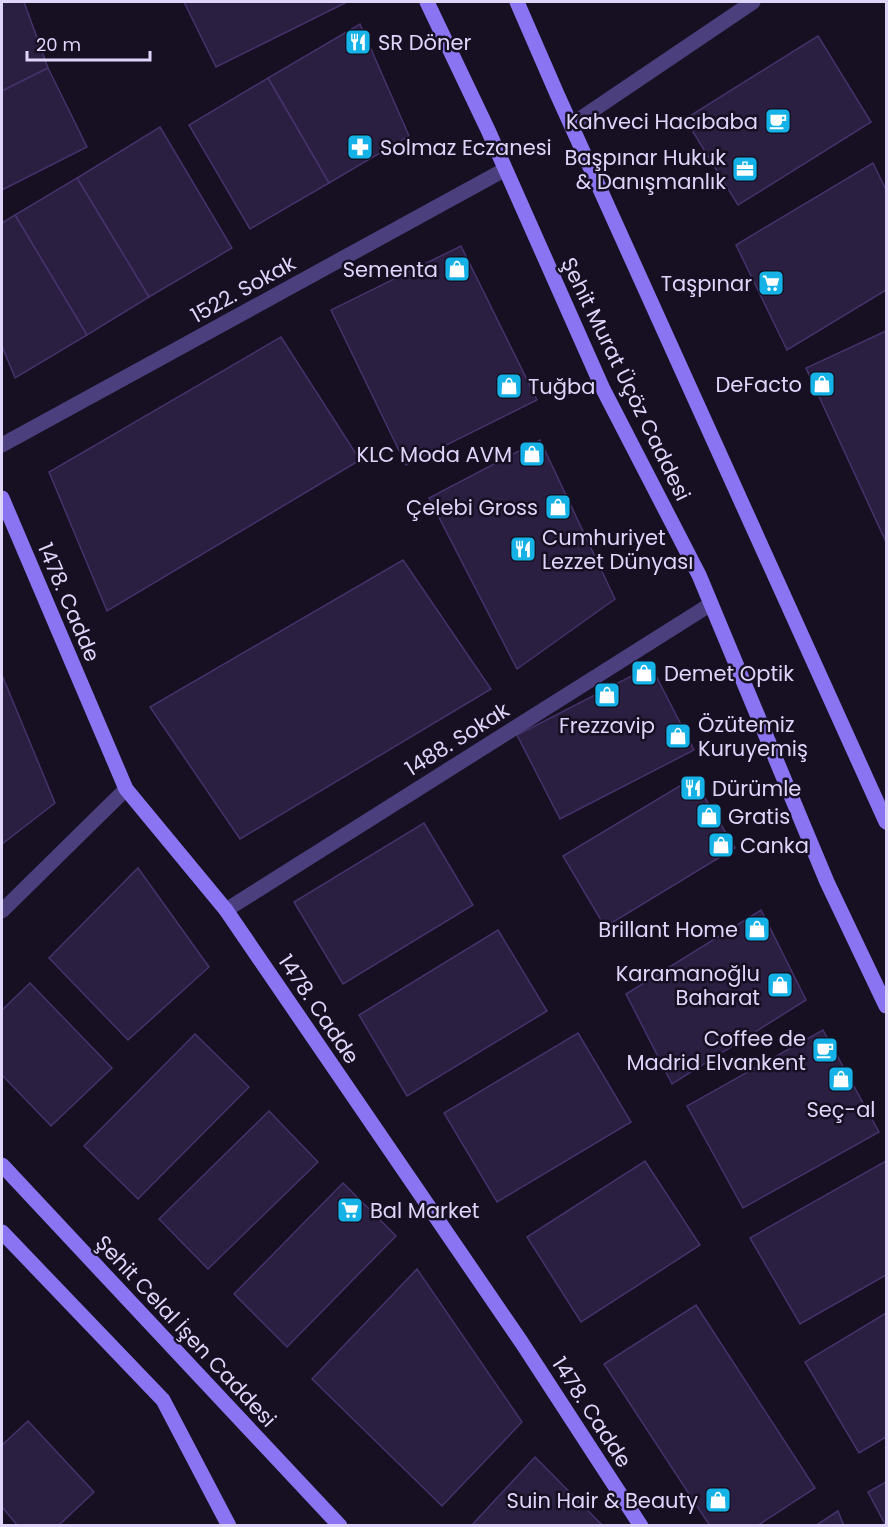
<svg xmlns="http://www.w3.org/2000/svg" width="888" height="1527" viewBox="0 0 888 1527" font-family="Poppins,sans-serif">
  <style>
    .building { fill: #2a1e41; stroke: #46326b; stroke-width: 1.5 }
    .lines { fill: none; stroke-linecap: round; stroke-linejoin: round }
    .street { stroke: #4b3f7d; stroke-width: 15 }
    .secondary { stroke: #8a74f2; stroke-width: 15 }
    .labels { text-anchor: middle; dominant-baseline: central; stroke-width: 5; stroke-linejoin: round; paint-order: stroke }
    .poi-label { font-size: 21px; fill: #dfd5fb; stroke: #161022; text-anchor: end }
    .street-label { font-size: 21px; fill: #dfd5fb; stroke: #161022 }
  </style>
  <rect width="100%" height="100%" fill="#161022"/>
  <!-- building -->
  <g class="building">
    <polygon points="2,2 24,2 48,68 2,91"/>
    <polygon points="184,2 347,2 216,67"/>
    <polygon points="360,24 409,136 329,183 268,78"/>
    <polygon points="818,36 871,122 738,205 685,119"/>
    <polygon points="48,68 87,147 2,190 2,91"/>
    <polygon points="268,78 329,183 250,229 189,125"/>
    <polygon points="160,127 232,248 149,297 77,178"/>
    <polygon points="873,163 886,190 886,290 787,350 736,245"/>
    <polygon points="77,178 149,297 87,335 15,215"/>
    <polygon points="15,215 87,335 15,378 2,346 2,223"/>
    <polygon points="461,246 537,400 406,465 331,310"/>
    <polygon points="886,331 886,542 806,368"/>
    <polygon points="281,337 360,460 107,611 49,472"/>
    <polygon points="540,440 615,599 517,669 429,498"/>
    <polygon points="403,560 491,689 240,839 150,707"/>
    <polygon points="651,666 694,750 560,819 517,735"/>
    <polygon points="2,675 55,803 2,844"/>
    <polygon points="693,778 735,848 605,927 563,856"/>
    <polygon points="424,823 473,905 343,984 294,902"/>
    <polygon points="138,868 209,967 128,1040 49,958"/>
    <polygon points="761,910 806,1000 672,1084 626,994"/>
    <polygon points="498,930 547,1011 407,1096 359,1015"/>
    <polygon points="30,983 112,1068 51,1126 2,1075 2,1010"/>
    <polygon points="823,1030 879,1132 743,1208 687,1106"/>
    <polygon points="578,1033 631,1122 497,1202 444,1113"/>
    <polygon points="195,1034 249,1087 138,1199 84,1146"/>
    <polygon points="269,1111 318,1162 208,1269 159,1219"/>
    <polygon points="645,1161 700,1245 581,1322 527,1237"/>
    <polygon points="886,1161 886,1275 800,1324 750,1238"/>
    <polygon points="343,1183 396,1236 287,1347 234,1294"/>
    <polygon points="417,1269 522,1422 442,1506 312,1379"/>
    <polygon points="696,1305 815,1488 757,1526 710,1526 604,1364"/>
    <polygon points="886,1313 886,1437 859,1453 805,1362"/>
    <polygon points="28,1421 94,1492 58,1526 18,1526 2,1507 2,1445"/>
    <polygon points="535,1457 601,1524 600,1526 471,1526"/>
    <polygon points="886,1482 886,1526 868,1492"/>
    <polygon points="838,1511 844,1526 815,1526"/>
  </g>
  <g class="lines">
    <!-- street -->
    <g class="street">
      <polyline points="571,125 753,2"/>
      <polyline points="2,445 504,170"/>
      <polyline points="226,910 711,604"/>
      <polyline points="2,911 126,789"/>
    </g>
    <!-- secondary -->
    <g class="secondary">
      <polyline points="427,2 488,130 603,389 699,575 827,882 886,1006"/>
      <polyline points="517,2 557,94 886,822"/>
      <polyline points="2,498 126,789 226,910 522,1343 641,1526"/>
      <polyline points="2,1165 340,1526"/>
      <polyline points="2,1232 163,1400 229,1526"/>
    </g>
  </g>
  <!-- icons -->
  <defs>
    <symbol id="restaurant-square" viewBox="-11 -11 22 22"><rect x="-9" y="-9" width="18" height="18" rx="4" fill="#15b2e7" stroke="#161022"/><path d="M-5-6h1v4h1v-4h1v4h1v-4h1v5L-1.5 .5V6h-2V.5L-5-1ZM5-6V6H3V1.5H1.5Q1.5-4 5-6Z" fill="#fff"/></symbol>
    <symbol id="cafe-square" viewBox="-11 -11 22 22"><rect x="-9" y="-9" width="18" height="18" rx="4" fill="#15b2e7" stroke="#161022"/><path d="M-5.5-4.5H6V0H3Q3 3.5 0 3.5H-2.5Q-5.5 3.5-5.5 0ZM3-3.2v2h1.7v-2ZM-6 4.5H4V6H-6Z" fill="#fff"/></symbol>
    <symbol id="pharmacy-square" viewBox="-11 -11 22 22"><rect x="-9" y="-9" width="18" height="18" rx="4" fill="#15b2e7" stroke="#161022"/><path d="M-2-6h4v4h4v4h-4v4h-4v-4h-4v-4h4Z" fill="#fff"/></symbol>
    <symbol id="office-square" viewBox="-11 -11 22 22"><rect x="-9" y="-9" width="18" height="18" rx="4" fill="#15b2e7" stroke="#161022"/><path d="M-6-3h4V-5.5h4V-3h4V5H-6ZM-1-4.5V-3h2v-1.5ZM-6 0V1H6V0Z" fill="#fff"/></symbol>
    <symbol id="shop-square" viewBox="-11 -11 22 22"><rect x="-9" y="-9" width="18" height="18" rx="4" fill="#15b2e7" stroke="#161022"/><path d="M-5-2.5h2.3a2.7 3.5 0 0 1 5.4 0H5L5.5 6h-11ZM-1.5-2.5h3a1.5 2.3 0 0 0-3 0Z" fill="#fff"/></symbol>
    <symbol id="supermarket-square" viewBox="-11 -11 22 22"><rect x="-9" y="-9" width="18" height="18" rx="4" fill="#15b2e7" stroke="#161022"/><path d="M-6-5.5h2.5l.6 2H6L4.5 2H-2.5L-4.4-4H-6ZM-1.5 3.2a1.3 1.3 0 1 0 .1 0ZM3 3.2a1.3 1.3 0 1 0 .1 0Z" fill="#fff"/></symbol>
  </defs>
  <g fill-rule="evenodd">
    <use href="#restaurant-square" x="343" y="27" width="30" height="30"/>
    <use href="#cafe-square" x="763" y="106" width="30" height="30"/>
    <use href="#pharmacy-square" x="345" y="132" width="30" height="30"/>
    <use href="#office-square" x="730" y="154" width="30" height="30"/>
    <use href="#shop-square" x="442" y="254" width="30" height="30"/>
    <use href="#supermarket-square" x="756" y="268" width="30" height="30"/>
    <use href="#shop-square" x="807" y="369" width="30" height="30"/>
    <use href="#shop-square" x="494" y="371" width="30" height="30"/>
    <use href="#shop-square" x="517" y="439" width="30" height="30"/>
    <use href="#shop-square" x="543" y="492" width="30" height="30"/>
    <use href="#restaurant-square" x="508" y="534" width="30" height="30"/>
    <use href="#shop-square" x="629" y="658" width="30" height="30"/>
    <use href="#shop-square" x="592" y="680" width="30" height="30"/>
    <use href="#shop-square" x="663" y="721" width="30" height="30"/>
    <use href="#restaurant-square" x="678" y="773" width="30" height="30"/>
    <use href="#shop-square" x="694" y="801" width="30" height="30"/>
    <use href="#shop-square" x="706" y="830" width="30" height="30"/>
    <use href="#shop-square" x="742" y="914" width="30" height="30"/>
    <use href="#shop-square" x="765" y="970" width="30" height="30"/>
    <use href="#cafe-square" x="810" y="1035" width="30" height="30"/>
    <use href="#shop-square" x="826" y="1064" width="30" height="30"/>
    <use href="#supermarket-square" x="335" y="1195" width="30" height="30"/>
    <use href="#shop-square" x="703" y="1485" width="30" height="30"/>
  </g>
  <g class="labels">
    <!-- poi labels -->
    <g class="poi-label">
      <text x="378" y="42" text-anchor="start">SR Döner</text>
      <text x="758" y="121">Kahveci Hacıbaba</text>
      <text x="380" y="147" text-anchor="start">Solmaz Eczanesi</text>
      <text x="726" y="157">Başpınar Hukuk<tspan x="726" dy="24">&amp; Danışmanlık</tspan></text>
      <text x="438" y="269">Sementa</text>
      <text x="752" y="283">Taşpınar</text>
      <text x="802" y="384">DeFacto</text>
      <text x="528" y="386" text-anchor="start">Tuğba</text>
      <text x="512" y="454">KLC Moda AVM</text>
      <text x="538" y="507">Çelebi Gross</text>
      <text x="542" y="537" text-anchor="start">Cumhuriyet<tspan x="542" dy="24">Lezzet Dünyası</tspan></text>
      <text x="664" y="673" text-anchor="start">Demet Optik</text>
      <text x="698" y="724" text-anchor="start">Özütemiz<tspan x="698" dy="24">Kuruyemiş</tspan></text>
      <text x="607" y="725" text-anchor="middle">Frezzavip</text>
      <text x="712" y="788" text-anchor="start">Dürümle</text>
      <text x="728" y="816" text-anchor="start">Gratis</text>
      <text x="740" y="845" text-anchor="start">Canka</text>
      <text x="738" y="929">Brillant Home</text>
      <text x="760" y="973">Karamanoğlu<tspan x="760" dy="24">Baharat</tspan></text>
      <text x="806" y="1038">Coffee de<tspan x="806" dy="24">Madrid Elvankent</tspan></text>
      <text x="841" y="1109" text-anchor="middle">Seç-al</text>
      <text x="370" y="1210" text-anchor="start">Bal Market</text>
      <text x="698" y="1500">Suin Hair &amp; Beauty</text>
    </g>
    <!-- street labels -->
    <g class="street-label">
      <text transform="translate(243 289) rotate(-29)">1522. Sokak</text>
      <text transform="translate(626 379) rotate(64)">Şehit Murat Üçöz Caddesi</text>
      <text transform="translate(69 602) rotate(67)">1478. Cadde</text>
      <text transform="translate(457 739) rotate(-32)">1488. Sokak</text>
      <text transform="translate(319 1009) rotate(56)">1478. Cadde</text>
      <text transform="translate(186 1331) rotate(47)">Şehit Celal İşen Caddesi</text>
      <text transform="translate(592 1412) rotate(57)">1478. Cadde</text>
    </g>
  </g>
  <!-- border -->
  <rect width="888" height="1527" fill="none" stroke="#dfd5fb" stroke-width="6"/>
  <!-- scale -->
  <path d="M27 51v9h123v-9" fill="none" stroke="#dfd5fb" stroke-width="3"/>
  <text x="36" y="51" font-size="18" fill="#dfd5fb" stroke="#161022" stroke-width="4.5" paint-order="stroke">20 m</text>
</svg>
